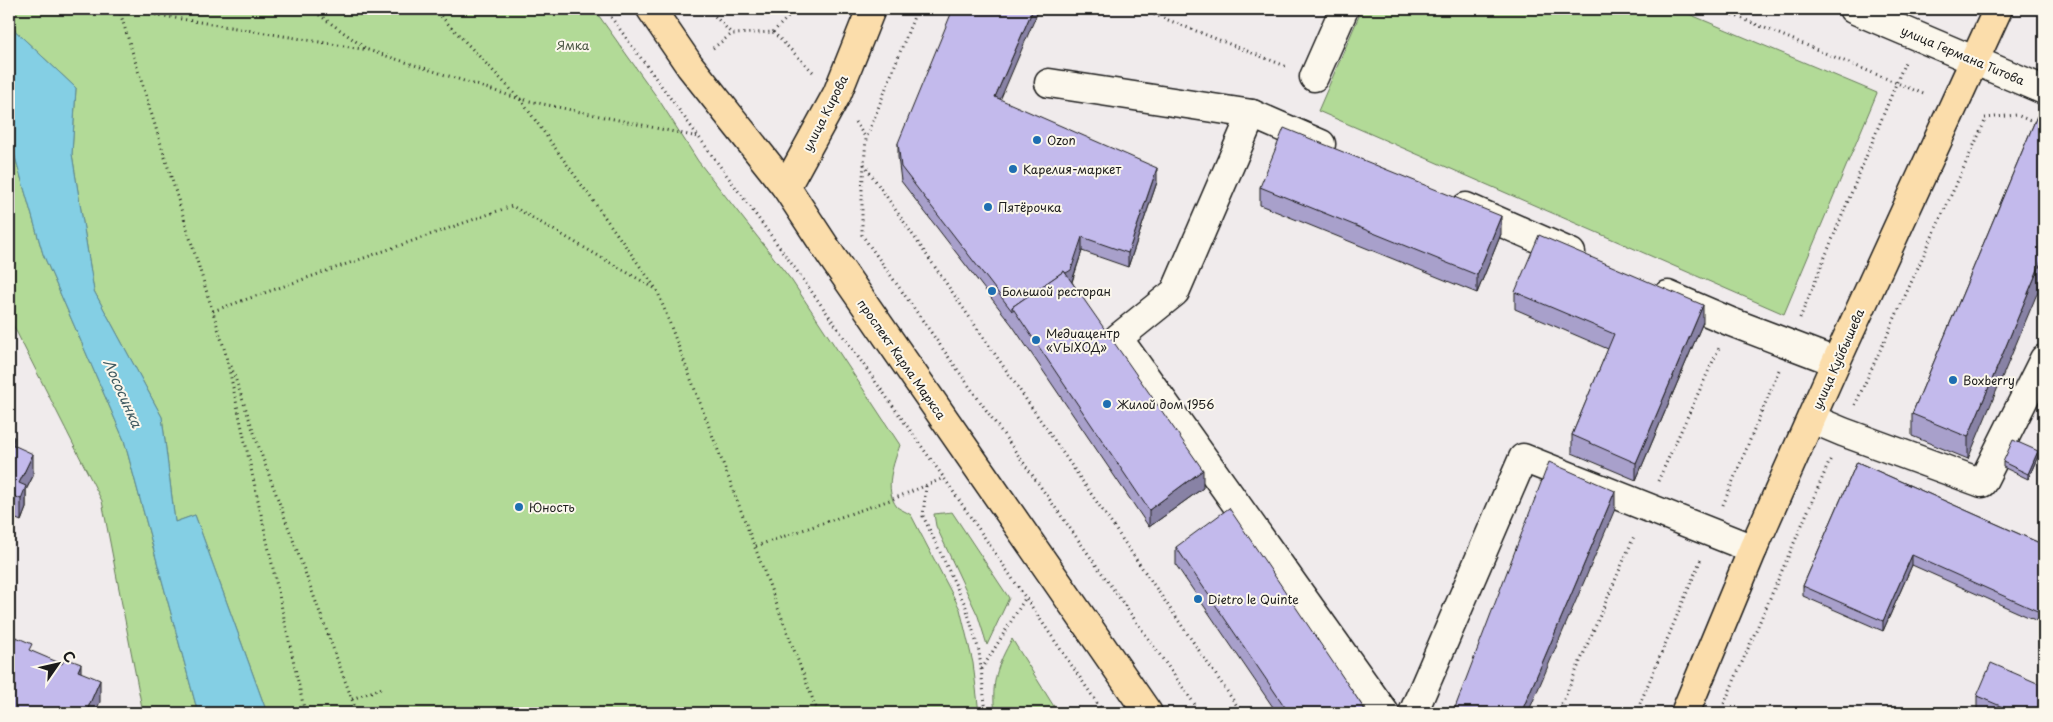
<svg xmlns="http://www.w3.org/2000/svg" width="2053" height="722" viewBox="0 0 2053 722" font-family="'Playpen Sans',sans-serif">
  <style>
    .green { fill: #b2da97; stroke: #677b5a }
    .water { fill: #84cfe4; stroke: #5a8794 }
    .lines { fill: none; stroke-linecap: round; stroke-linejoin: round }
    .minor-casing { stroke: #1c1c1c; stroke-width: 31 }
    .major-casing { stroke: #1c1c1c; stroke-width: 31 }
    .path { stroke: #1c1c1c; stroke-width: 3; stroke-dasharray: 1 4; stroke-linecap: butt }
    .minor { stroke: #fbf7ec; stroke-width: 28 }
    .major { stroke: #fbddab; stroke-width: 28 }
    .wall { fill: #a8a0cb; stroke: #1c1c1c }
    .shaded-wall { fill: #8882a5; stroke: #1c1c1c }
    .building { fill: #c3baec; stroke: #1c1c1c }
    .poi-dot { fill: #1f6fb2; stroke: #fbf7ec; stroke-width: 2 }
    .labels { text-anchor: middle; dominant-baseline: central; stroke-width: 4; stroke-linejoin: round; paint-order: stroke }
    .park-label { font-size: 12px; fill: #495541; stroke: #fbf7ec }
    .street-label { font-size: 12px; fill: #1c1c1c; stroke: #fbf7ec }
    .poi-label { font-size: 12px; fill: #1c1c1c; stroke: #fbf7ec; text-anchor: start }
    .water-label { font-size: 14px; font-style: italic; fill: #405b62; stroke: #fbf7ec }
  </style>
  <rect width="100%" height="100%" fill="#f0ebec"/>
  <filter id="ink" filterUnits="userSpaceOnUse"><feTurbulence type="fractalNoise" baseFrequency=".02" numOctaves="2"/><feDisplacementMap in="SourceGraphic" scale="10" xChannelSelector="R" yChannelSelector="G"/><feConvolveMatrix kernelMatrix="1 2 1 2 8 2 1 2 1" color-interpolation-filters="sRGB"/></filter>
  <g filter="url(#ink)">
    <!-- green -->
    <g class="green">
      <path d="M 9,9 L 594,9 L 659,100 L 698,161 L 792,281 L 900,445 C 894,463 883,489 897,507 C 901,510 907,512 911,515 L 960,609 L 973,663 L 979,713 L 267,713 L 195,515 L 175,522 L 162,417 L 94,291 L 72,154 L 76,88 L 9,25 Z"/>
      <polygon points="1362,9 1677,9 1877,93 1784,314 1318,111"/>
      <polygon points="9,136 43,254 124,440 198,713 143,713 102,501 9,317"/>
      <polygon points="952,512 1009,598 987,645 978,616 936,526 934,514"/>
      <path d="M 1012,639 L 1058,713 L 995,713 C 991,683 997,665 1012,639 Z"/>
    </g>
    <!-- water -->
    <polygon class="water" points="9,25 76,88 72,154 94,291 162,417 175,522 195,515 267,713 198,713 124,440 43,254 9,136"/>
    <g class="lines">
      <defs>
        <g id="minor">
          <polyline points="1853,9 2044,90"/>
          <polyline points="1314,77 1344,9"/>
          <polyline points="1049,83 1252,114 1321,144"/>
          <polyline points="1252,114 1175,292 1118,338 1385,713"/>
          <polyline points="1466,207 1571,253"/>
          <polyline points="1668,295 1731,322 1836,362"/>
          <polyline points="1812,419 1843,432 1982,483 2044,359"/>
          <polyline points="1413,713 1523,458 1753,549"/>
        </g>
        <g id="major">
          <polyline points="651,9 690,66 786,187 832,257 1148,713"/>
          <polyline points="786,187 837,94 871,9"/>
          <polyline points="1685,713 1753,549 1836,362 1998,9"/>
        </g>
      </defs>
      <!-- minor casing -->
      <use href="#minor" class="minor-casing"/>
      <!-- major casing -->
      <use href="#major" class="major-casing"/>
      <!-- path -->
      <g class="path">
        <polyline points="119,9 225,351 305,713"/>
        <polyline points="121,9 368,50 520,99 698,137"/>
        <polyline points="311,9 368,50"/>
        <polyline points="434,9 520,99 657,290 818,713"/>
        <polyline points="605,9 802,278 944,478 1104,713"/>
        <polyline points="708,9 732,34"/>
        <polyline points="917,9 866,139 862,190 862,235 1201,713"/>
        <polyline points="1140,9 1288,67"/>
        <polyline points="1719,9 1926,95"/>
        <polyline points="773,32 796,9"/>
        <polyline points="713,48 732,34 773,32 813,72"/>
        <polyline points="1985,118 2017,115 2044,127"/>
        <polyline points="855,122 866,138"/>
        <polyline points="864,164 1242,713"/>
        <polyline points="213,311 512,206 654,288"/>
        <polyline points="1800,318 1905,62"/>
        <polyline points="231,366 262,456 357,713"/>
        <polyline points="1855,405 1986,119"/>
        <polyline points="1658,481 1719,348"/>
        <polyline points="926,486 923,516 966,607 979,651 986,713"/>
        <polyline points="1723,505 1779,370"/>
        <polyline points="756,546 893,499 944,478"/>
        <polyline points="982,669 1026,597"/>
        <polyline points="352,699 382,688"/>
        <polyline points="1558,713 1635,534"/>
        <polyline points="1636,713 1701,559"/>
        <polyline points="1720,713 1831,458"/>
      </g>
      <!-- minor -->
      <use href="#minor" class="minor"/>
      <!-- major -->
      <use href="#major" class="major"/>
    </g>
    <!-- wall -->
    <g class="wall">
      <polygon points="1000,100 1157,182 1128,267 1082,251 1072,282 1203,488 1149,527 1012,325 901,181 898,157 898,143"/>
      <polygon points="2037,116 1968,459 1912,436 1912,414"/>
      <polygon points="1260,187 1501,234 1477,293 1260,205"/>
      <polygon points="1515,292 1703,322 1636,480 1572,453 1572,435 1608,349 1515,309"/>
      <polygon points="14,446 33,476 26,490 26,508 21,521 14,518"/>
      <polygon points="2038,456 2028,479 2003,467 2003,462"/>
      <polygon points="1857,462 2044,545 2044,624 1912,565 1883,631 1803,596 1803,586"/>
      <polygon points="1176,547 1367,713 1277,713 1176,565"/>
      <polygon points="1977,696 2044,713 1977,713"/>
    </g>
    <!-- shaded-wall -->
    <g class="shaded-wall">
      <polygon points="1033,9 1039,9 995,112 995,97"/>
      <polygon points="1157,168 1157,182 1128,267 1128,253"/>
      <polygon points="1501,216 1501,234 1477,293 1477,275"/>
      <polygon points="1082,237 1082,251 1071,284 1020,319"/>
      <polygon points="2044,255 2044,277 1968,459 1968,437"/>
      <polygon points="1703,305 1703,322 1636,480 1636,463"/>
      <polygon points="14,437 14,459 11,444"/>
      <polygon points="2038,451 2038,456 2028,479 2028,474"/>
      <polygon points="33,454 33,476 26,490 26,508 21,521 21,499 19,483"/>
      <polygon points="1203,470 1203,488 1149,527 1149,510"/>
      <polygon points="1615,491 1615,509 1528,713 1521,713"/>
      <polygon points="14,496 14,518 9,530 9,508"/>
      <polygon points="1912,555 1912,565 1883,631 1883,621"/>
      <polygon points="81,664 81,686 78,671"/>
      <polygon points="100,680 100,702 95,713 87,713 87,710"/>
    </g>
    <!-- building -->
    <g class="building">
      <polygon points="953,9 1033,9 995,97 1157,168 1128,253 1082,237 1071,270 1066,273 1064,271 1012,307 1012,311 901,167 898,143"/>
      <polygon points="2037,116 2044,119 2044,255 1968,437 1912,414"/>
      <polygon points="1284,128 1501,216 1477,275 1260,187"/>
      <polygon points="1539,235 1703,305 1636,463 1572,435 1614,334 1515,292"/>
      <polygon points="1064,271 1203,470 1149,510 1012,307"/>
      <polygon points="9,435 14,437 11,444 33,454 19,483 26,486 21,499 14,496 9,508"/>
      <polygon points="2013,440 2038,451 2028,474 2003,462"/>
      <polygon points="1549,462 1615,491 1521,713 1453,713"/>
      <polygon points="1857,462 2044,545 2044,614 1912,555 1883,621 1803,586"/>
      <polygon points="1229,508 1367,713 1289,713 1176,547"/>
      <polygon points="16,637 32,644 29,650 62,664 65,658 81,664 78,671 100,680 87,710 94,713 9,713 9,654"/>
      <polygon points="1991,663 2044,686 2044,713 2017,713 1977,696"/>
    </g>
  </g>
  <!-- markers -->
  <g class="poi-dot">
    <circle cx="1037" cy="140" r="5"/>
    <circle cx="1013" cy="169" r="5"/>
    <circle cx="988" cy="207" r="5"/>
    <circle cx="992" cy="291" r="5"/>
    <circle cx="1036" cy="340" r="5"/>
    <circle cx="1953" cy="380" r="5"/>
    <circle cx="1107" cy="404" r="5"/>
    <circle cx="519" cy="507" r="5"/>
    <circle cx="1198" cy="599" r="5"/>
  </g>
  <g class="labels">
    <!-- park labels -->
    <g class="park-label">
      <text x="573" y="45">Ямка</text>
    </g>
    <!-- street labels -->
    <g class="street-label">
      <text transform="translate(1963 55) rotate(23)">улица Германа Титова</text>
      <text transform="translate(825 113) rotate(-63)">улица Кирова</text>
      <text transform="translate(902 359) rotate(55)">проспект Карла Маркса</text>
      <text transform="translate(1838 359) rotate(-66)">улица Куйбышева</text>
    </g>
    <!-- poi labels -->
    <g class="poi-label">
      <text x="1047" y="140">Ozon</text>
      <text x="1023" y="169">Карелия-маркет</text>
      <text x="998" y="207">Пятёрочка</text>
      <text x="1002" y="291">Большой ресторан</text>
      <text x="1046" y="333">Медиацентр<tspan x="1046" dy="14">«ѴЫХОД»</tspan></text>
      <text x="1963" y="380">Boxberry</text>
      <text x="1117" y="404">Жилой дом 1956</text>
      <text x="529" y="507">Юность</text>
      <text x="1208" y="599">Dietro le Quinte</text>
    </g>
    <!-- water labels -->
    <g class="water-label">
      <text transform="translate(123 393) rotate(66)">Лососинка</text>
    </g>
  </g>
  <!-- margin -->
  <rect width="2053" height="722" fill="none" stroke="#fbf7ec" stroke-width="30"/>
  <rect x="15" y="15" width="2023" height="692" fill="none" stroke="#1c1c1c" stroke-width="2" filter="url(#ink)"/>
  <!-- north arrow -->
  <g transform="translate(58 664) rotate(56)" stroke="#fbf7ec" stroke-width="4" paint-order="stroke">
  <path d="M0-4L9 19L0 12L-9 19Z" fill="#1c1c1c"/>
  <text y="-8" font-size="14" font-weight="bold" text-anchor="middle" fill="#1c1c1c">С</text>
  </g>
</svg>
